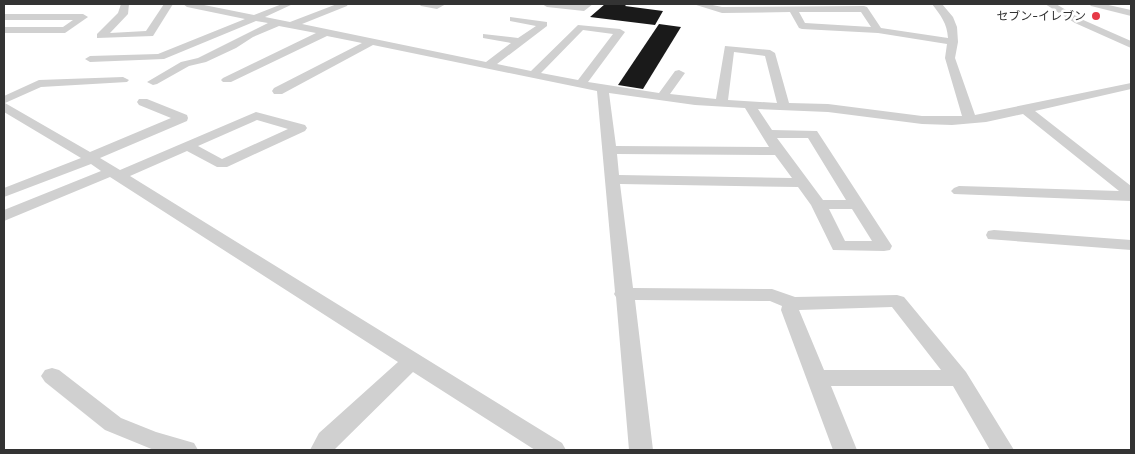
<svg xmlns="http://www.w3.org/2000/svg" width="1135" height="454" viewBox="0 0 1135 454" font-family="Rubik,'Noto Sans JP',sans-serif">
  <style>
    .building { fill: #1a1a1a }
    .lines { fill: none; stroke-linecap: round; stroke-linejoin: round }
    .minor { fill: #d0d0d0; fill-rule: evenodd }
    .poi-dot { fill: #e63946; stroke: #fff; stroke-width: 2 }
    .labels { text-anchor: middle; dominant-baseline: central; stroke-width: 5; stroke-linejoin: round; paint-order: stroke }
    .far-poi-label { font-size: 12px; fill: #333; stroke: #fff; text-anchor: end }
  </style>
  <rect width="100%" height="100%" fill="#fff"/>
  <!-- building -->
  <g class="building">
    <polygon points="605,4 627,4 625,6 663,11 655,25 590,17"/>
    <polygon points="659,24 681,27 643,89 618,85"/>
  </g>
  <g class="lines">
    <!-- minor -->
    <g class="minor">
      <polygon points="121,4 129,4 128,14 110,33 146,31 164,4 173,4 153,36 97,38 97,34 118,13"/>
      <path d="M 183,4 L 199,4 L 254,15 L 282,4 L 293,4 L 265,17 L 290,22 L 337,4 L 348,4 L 347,6 L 302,24 L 486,62 L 511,43 L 483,38 L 483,34 L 518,38 L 536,26 L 510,21 L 510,17 L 547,22 L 547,26 L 497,64 L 531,71 L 578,25 L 620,29 L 625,32 L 588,82 L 659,93 L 675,71 L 679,70 L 685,73 L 670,94 L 716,99 L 725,46 L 770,50 L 775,53 L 789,103 L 828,104 L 922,116 L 962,116 L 945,58 L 947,44 L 878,33 L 802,29 L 799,28 L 790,12 L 722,13 L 693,4 L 708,4 L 722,7 L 864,6 L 867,7 L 881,28 L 948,38 C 947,23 941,16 932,4 L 942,4 L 953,17 L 957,27 L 958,42 L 955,58 L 975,115 L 1131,83 L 1131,89 L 1035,111 L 1131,186 L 1131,201 L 954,194 L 951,191 L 954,188 L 959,186 L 1119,191 L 1023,114 L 986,122 L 952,125 L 922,124 L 828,112 L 758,109 L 772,130 L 817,131 L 892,246 L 890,250 L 884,251 L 833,250 L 811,205 L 798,187 L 620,184 L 633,288 L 772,289 L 795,297 L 897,295 L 904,297 L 966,372 L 1014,450 L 990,450 L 953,386 L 831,386 L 857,450 L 833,450 L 781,310 L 782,306 L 770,301 L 635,300 L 653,450 L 629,450 L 616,297 L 614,294 L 615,292 L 597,91 L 373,45 L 282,94 L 274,94 L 272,91 L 274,88 L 362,43 L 327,36 L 231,82 L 223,82 L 221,80 L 223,78 L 316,33 L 279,26 L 253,37 L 236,48 L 206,62 L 189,66 L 157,84 L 153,85 L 147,82 L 181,62 L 198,58 L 268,23 L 256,21 L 164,59 L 90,62 L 85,59 L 90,56 L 158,54 L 245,19 L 187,7 ZM 799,12 L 861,12 L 871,27 L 805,23 ZM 583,30 L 613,34 L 578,80 L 541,73 ZM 734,52 L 765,56 L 777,103 L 728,100 ZM 609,93 L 695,105 L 745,108 L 769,147 L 616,146 ZM 777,138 L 808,138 L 846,200 L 823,200 ZM 617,154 L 775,155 L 792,178 L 619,175 ZM 829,209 L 852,209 L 872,241 L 845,241 ZM 892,307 L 941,370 L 824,370 L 799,310 Z"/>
      <polygon points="419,4 446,4 437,9 421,6"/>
      <polygon points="542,4 593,4 584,11 547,7"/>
      <polygon points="1045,4 1056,4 1081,19 1131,41 1131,48 1075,23"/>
      <polygon points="1089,4 1104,4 1131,10 1131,16 1091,6"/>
      <polygon points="4,14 83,14 88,17 65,33 4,33 4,27 63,27 73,20 4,20"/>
      <path d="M 123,77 L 129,80 L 127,82 L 41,87 L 5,103 L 90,152 L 171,118 L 139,105 L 137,102 L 139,99 L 147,99 L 187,115 L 188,118 L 187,121 L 100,158 L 120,170 L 256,112 L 305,125 L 307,128 L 305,131 L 227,167 L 217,167 L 187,151 L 130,176 L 562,443 L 566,450 L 535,450 L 413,372 L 334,450 L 310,450 L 319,433 L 398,362 L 110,177 L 4,221 L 4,210 L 101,171 L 91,164 L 4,197 L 4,188 L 81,158 L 4,112 L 4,96 L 39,80 ZM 257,120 L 288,129 L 222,159 L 198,146 Z"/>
      <polygon points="994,230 1131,240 1131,250 988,239 986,235 988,231"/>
      <polygon points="52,368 59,370 121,418 156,432 194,443 198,450 154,450 105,430 45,382 41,376 45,370"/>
    </g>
  </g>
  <!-- markers -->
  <circle class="poi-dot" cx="1096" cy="16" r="5"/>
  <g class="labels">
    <!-- far-poi labels -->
    <g class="far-poi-label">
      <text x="1086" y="16">セブン-イレブン</text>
    </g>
  </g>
  <!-- border -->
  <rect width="1135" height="454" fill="none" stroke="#333333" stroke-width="10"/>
</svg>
